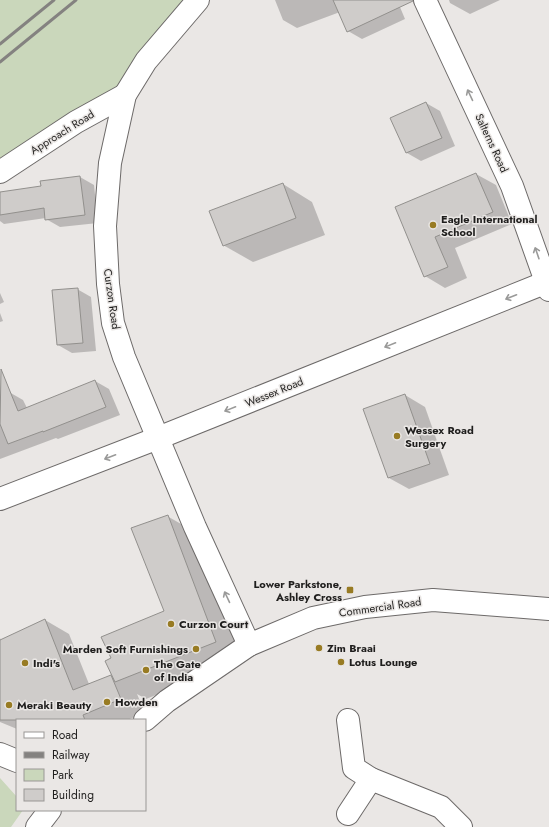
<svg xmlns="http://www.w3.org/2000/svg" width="549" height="827" viewBox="0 0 549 827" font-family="Jost,sans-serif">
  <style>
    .green { fill: #cad7bb }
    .shadow { fill: #0003 }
    .building { fill: #cfccca; stroke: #92908d }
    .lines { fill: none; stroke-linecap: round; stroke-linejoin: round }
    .street-casing { stroke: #6d6a69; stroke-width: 24 }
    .secondary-casing { stroke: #6d6a69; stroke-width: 24 }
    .highway-casing { stroke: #6d6a69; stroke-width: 24 }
    .street { stroke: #fff; stroke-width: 22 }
    .secondary { stroke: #fff; stroke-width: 22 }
    .highway { stroke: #fff; stroke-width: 22 }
    .rail { stroke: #848280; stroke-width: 3 }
    .oneway { stroke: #9a9a99 }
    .poi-dot { fill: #987b23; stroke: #eae7e5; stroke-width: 1.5 }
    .labels { text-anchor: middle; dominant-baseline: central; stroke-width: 3; stroke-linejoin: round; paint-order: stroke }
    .street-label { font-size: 11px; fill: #1f1e1d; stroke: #eae7e5 }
    .poi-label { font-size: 11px; font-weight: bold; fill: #1f1e1d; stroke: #eae7e5; text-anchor: start }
  </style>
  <rect width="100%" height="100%" fill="#eae7e5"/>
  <!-- green -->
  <g class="green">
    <polygon points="0,0 198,0 125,95 0,172"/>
    <polygon points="0,778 17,797 17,810 23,810 11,827 0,827"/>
  </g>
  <!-- shadow -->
  <g class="shadow">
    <polygon points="275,0 397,0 405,19 362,39 348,31 340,12 297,28 283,20"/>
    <polygon points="449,0 500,0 470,14 450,3"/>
    <polygon points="426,103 440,111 455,146 421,161 407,153 391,118"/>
    <polygon points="476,174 496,185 512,224 455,248 467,278 445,288 425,276 396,208"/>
    <polygon points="80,177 94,185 98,223 60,227 46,219 46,218 4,224 0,221 0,193 42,187"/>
    <polygon points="283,184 312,202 325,235 253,262 223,245"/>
    <polygon points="77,289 91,297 96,351 72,353 58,345"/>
    <polygon points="0,293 4,302 0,304"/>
    <polygon points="0,313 3,321 0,322"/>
    <polygon points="95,381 109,389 120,415 58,439 56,438 0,459 0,396 9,392 23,400 27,408"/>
    <polygon points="405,395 425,407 449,475 409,489 389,478 365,409"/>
    <polygon points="167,516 197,533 245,659 146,699 137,694 145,713 127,720 60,720 45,620 69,634 89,684 111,676 114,678 112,659 165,612"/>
    <polygon points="0,638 33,720 17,720 17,729 0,722"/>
  </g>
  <!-- building -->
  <g class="building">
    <polygon points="333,0 413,0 413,1 347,32"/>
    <polygon points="426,102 442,138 406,153 390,118"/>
    <polygon points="476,173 493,212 435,237 448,267 424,277 395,207"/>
    <polygon points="80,176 85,215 45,220 44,208 0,215 0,192 41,186 40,181"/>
    <polygon points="283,183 296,218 223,246 209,211"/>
    <polygon points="78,288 83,343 57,345 52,290"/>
    <polygon points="1,369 18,411 95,380 106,407 43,432 43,431 8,444 0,424"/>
    <polygon points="405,394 430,464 388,478 363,409"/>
    <polygon points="168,515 216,642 115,682 105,661 111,658 101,637 164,611 131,528"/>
    <polygon points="45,619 73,690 111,675 121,699 83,715 85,720 0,720 0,640"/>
  </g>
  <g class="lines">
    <defs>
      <g id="street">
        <polyline points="198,0 146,61 125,95 110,163 105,226 108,284 113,323 124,357 195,527 249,645"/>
        <polyline points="425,0 512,186 549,290"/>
        <polyline points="0,172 76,122 125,95"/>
        <polyline points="0,499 158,438 547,282"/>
        <polyline points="348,720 354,768 371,779"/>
        <polyline points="348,814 371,779 441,807 461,827"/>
      </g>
      <polyline id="secondary" points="0,754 17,761"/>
      <g id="highway">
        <polyline points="145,720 167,701 249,645 313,618 365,607 433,600 549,609"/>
        <polyline points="37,827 50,810"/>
      </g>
    </defs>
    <!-- street casing -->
    <use href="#street" class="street-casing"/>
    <!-- secondary casing -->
    <use href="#secondary" class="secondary-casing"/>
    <!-- highway casing -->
    <use href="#highway" class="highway-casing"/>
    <!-- street -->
    <use href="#street" class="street"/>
    <!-- secondary -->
    <use href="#secondary" class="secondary"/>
    <!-- highway -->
    <use href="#highway" class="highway"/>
    <!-- rail -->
    <g class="rail">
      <polyline points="0,44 54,0"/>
      <polyline points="0,62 76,0"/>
    </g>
  </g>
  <!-- one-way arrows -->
  <defs><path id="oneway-shaft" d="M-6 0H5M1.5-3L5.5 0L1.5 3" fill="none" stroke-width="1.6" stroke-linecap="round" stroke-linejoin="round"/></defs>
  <g class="oneway">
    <use href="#oneway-shaft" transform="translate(470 95) rotate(-115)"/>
    <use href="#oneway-shaft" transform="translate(537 253) rotate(-109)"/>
    <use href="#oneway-shaft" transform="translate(511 297) rotate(158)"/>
    <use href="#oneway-shaft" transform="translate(390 345) rotate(158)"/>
    <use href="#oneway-shaft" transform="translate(230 409) rotate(158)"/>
    <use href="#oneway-shaft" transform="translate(110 457) rotate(159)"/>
    <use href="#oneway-shaft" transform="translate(227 597) rotate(-115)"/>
  </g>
  <!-- markers -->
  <g class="poi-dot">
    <circle cx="433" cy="225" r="4"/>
    <circle cx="397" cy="436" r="4"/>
    <rect x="346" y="586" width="8" height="8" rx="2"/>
    <circle cx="171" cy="624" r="4"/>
    <circle cx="319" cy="648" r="4"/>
    <circle cx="196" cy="649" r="4"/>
    <circle cx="341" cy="662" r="4"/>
    <circle cx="25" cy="663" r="4"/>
    <circle cx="146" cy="670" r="4"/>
    <circle cx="107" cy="702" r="4"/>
    <circle cx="9" cy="705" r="4"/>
  </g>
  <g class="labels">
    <!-- street labels -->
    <g class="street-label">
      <text transform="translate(62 132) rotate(-32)">Approach Road</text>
      <text transform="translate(492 143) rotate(65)">Salterns Road</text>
      <text transform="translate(112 299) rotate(82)">Curzon Road</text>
      <text transform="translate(274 392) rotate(-22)">Wessex Road</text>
      <text transform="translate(380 607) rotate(-8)">Commercial Road</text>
    </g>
    <!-- poi labels -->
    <g class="poi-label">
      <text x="441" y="219">Eagle International<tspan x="441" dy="13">School</tspan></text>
      <text x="405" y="430">Wessex Road<tspan x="405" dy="13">Surgery</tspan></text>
      <text x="342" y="584" text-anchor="end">Lower Parkstone,<tspan x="342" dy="13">Ashley Cross</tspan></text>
      <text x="179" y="624">Curzon Court</text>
      <text x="327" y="648">Zim Braai</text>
      <text x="188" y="649" text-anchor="end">Marden Soft Furnishings</text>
      <text x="349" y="662">Lotus Lounge</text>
      <text x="33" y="663">Indi's</text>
      <text x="154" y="664">The Gate<tspan x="154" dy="13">of India</tspan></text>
      <text x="115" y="702">Howden</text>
      <text x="17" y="705">Meraki Beauty</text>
    </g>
  </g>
  <!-- legend -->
  <rect x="16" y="719" width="130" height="92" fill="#eae7e5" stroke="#999795"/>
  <rect x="24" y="732" width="20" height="6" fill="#ffffff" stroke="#999795"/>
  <text x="52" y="739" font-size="12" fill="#1f1e1d">Road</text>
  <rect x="24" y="752" width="20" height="6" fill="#848280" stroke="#999795"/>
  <text x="52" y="759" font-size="12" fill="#1f1e1d">Railway</text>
  <rect x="24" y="769" width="20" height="12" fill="#cad7bb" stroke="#999795"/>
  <text x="52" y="779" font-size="12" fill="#1f1e1d">Park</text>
  <rect x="24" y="789" width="20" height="12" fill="#cfccca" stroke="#999795"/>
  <text x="52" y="799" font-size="12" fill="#1f1e1d">Building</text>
</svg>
